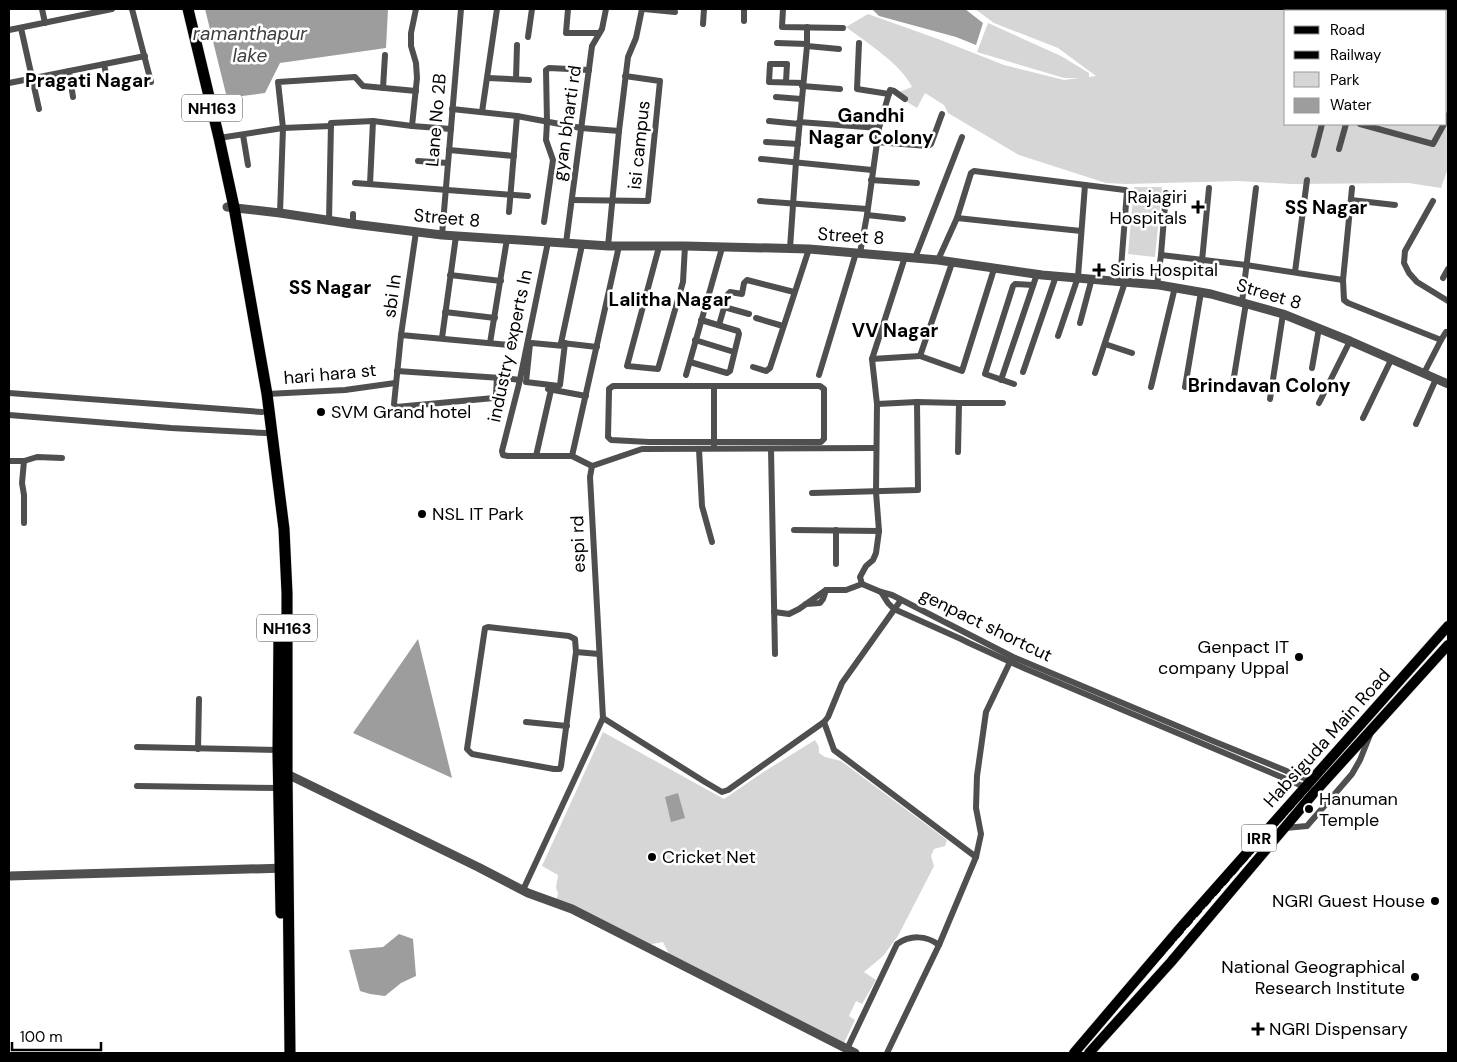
<svg xmlns="http://www.w3.org/2000/svg" width="1457" height="1062" viewBox="0 0 1457 1062" font-family="'DM Sans',sans-serif">
  <style>
    .green { fill: #d6d6d6; fill-rule: evenodd }
    .water { fill: #9d9d9d }
    .lines { fill: none; stroke-linecap: round; stroke-linejoin: round }
    .primary-casing { stroke: #dbdbdb; stroke-width: 11 }
    .trunk-casing { stroke: #dbdbdb; stroke-width: 12 }
    .minor { stroke: #4f4f4f; stroke-width: 6 }
    .tertiary { stroke: #4f4f4f; stroke-width: 9 }
    .primary { stroke: #000; stroke-width: 10 }
    .trunk { stroke: #000; stroke-width: 11 }
    .rail { stroke: #000; stroke-width: 2; stroke-dasharray: 8 2.5 1 2.5; stroke-linecap: butt }
    .poi-dot { fill: #000; stroke: #fff; stroke-width: 2 }
    .labels { text-anchor: middle; dominant-baseline: central; stroke-width: 5; stroke-linejoin: round; paint-order: stroke }
    .shield { fill: #fff; stroke: #4c4c4c; stroke-width: 1 }
    .shield-label { font-size: 16px; font-weight: bold; fill: #000 }
    .street-label { font-size: 18px; fill: #000; stroke: #fff }
    .poi-label { font-size: 18px; fill: #000; stroke: #fff; text-anchor: start }
    .water-label { font-size: 19px; font-style: italic; fill: #3e3e3e; stroke: #fff }
    .neighbourhood-label { font-size: 19px; font-weight: bold; fill: #000; stroke: #fff }
  </style>
  <rect width="100%" height="100%" fill="#fff"/>
  <!-- green -->
  <g class="green">
    <path d="M 975,9 L 1448,9 L 1448,168 L 1441,188 L 1409,183 L 1292,184 L 1238,181 L 1126,184 L 1106,183 L 1019,155 L 948,113 L 944,105 L 925,93 L 917,108 L 894,94 L 912,87 C 902,65 866,42 846,27 L 868,14 L 938,39 L 1004,65 L 1064,80 L 1079,78 L 1064,78 L 977,52 L 988,23 L 1061,56 L 1089,73 L 1089,77 L 1096,76 L 1058,48 L 994,23 ZM 1286,11 L 1446,11 L 1446,124 L 1286,124 Z"/>
    <polygon points="1134,187 1162,187 1155,257 1128,254"/>
    <path d="M 603,732 L 724,799 L 762,773 L 815,740 L 819,747 L 819,753 L 825,757 L 841,761 L 947,840 L 945,846 L 934,849 L 931,856 L 934,866 L 898,936 L 883,956 L 864,972 L 876,980 L 862,1004 L 856,1001 L 849,1016 L 855,1020 L 843,1045 L 669,954 L 663,942 L 646,945 L 556,902 L 558,893 C 554,886 558,882 558,875 L 542,866 Z"/>
  </g>
  <!-- water -->
  <g class="water">
    <polygon points="205,9 388,9 386,48 280,63 265,93 227,98"/>
    <polygon points="872,9 965,9 983,23 976,45 956,37 879,16"/>
    <polygon points="418,639 452,778 353,733"/>
    <polygon points="678,793 685,818 671,822 665,797"/>
    <polygon points="399,934 413,939 416,976 401,983 385,996 370,994 360,991 349,950 383,947"/>
  </g>
  <g class="lines">
    <defs>
      <g id="primary">
        <polyline points="1074,1053 1182,926 1448,626"/>
        <polyline points="1089,1053 1171,962 1313,794 1448,645"/>
      </g>
      <g id="trunk">
        <polyline points="188,9 219,138 234,207 267,394 284,529 287,593 287,774 290,1053"/>
        <polyline points="279,629 278,753 281,913"/>
      </g>
    </defs>
    <!-- primary casing -->
    <use href="#primary" class="primary-casing"/>
    <!-- trunk casing -->
    <use href="#trunk" class="trunk-casing"/>
    <!-- minor -->
    <g class="minor">
      <polyline points="42,9 45,23"/>
      <polyline points="132,9 151,82"/>
      <polyline points="568,9 566,33 599,33"/>
      <polyline points="644,9 675,12"/>
      <polyline points="783,9 782,27 843,28"/>
      <polyline points="744,21 744,9"/>
      <polyline points="703,24 704,9"/>
      <polyline points="21,28 39,109"/>
      <polyline points="9,30 112,9"/>
      <polyline points="528,37 532,9"/>
      <polyline points="777,43 807,44"/>
      <polyline points="859,43 857,89 889,94"/>
      <polyline points="807,46 839,49"/>
      <polyline points="104,64 107,79"/>
      <polyline points="69,71 73,97"/>
      <polyline points="488,78 529,80"/>
      <polyline points="516,79 517,45"/>
      <polyline points="786,82 787,64 770,64 769,82 803,83"/>
      <polyline points="9,83 145,56"/>
      <polyline points="802,86 840,89"/>
      <polyline points="383,88 385,55"/>
      <polyline points="776,97 801,99"/>
      <polyline points="452,109 517,116 581,128 619,131"/>
      <polyline points="482,112 497,9"/>
      <polyline points="1446,120 1448,115"/>
      <polyline points="769,121 799,124"/>
      <polyline points="799,122 879,128"/>
      <polyline points="1360,124 1433,144 1444,124"/>
      <polyline points="412,126 417,78 416,63 411,46 411,33 416,9"/>
      <polyline points="243,135 248,165"/>
      <polyline points="219,138 283,128 331,126"/>
      <polyline points="766,142 798,144"/>
      <polyline points="876,142 928,146 931,144 942,114"/>
      <polyline points="1339,149 1346,124"/>
      <polyline points="449,150 514,156"/>
      <polyline points="1314,155 1322,124"/>
      <polyline points="761,159 872,170"/>
      <polyline points="418,161 448,163"/>
      <polyline points="871,180 917,183"/>
      <polyline points="355,183 528,196"/>
      <polyline points="370,184 373,121"/>
      <polyline points="1352,188 1343,280 1344,300 1348,303 1441,340 1424,373"/>
      <polyline points="572,200 648,201 660,81 625,76"/>
      <polyline points="1351,200 1395,205"/>
      <polyline points="760,201 867,209"/>
      <polyline points="1433,201 1405,251 1404,263 1409,273 1417,282 1448,301"/>
      <polyline points="509,212 517,116"/>
      <polyline points="280,213 283,128 278,82 355,77 363,86 416,91"/>
      <polyline points="867,215 903,219"/>
      <polyline points="957,218 1081,231"/>
      <polyline points="329,221 331,123 373,121 412,126 451,129"/>
      <polyline points="544,222 553,160 546,140 547,122 546,70 549,68 589,70"/>
      <polyline points="353,224 353,214"/>
      <polyline points="416,232 401,335 509,345"/>
      <polyline points="442,235 461,9"/>
      <polyline points="548,242 519,384 502,451 503,455 508,456 572,456 592,466"/>
      <polyline points="566,243 592,46 602,29 606,9"/>
      <polyline points="608,246 619,131 628,57 636,38 642,9"/>
      <polyline points="659,247 627,366 658,369 683,282 685,246"/>
      <polyline points="790,248 796,162 807,46 807,27"/>
      <polyline points="860,253 867,215 879,128 890,90 894,91 905,99"/>
      <polyline points="1161,255 1246,265 1343,280"/>
      <polyline points="915,258 962,137"/>
      <polyline points="938,260 957,218 971,173 974,171 1125,190 1127,191 1120,281"/>
      <polyline points="1202,261 1209,188"/>
      <polyline points="952,263 920,356 962,371 994,269"/>
      <polyline points="1295,272 1307,180"/>
      <polyline points="450,275 501,281"/>
      <polyline points="1443,278 1448,269"/>
      <polyline points="1157,285 1161,255 1166,193"/>
      <polyline points="1242,302 1256,188"/>
      <polyline points="724,307 749,314"/>
      <polyline points="445,312 495,318"/>
      <polyline points="756,318 783,326"/>
      <polyline points="1080,323 1092,278"/>
      <polyline points="719,325 728,294 730,292 742,294 744,283 747,280 794,292"/>
      <polyline points="401,335 394,404 396,407 494,398 496,394 497,378"/>
      <polyline points="1058,336 1078,277 1085,185"/>
      <polyline points="442,338 456,236"/>
      <polyline points="695,340 734,352"/>
      <polyline points="1441,340 1446,332"/>
      <polyline points="490,343 507,239"/>
      <polyline points="561,343 582,245"/>
      <polyline points="562,343 597,347"/>
      <polyline points="1105,344 1132,353"/>
      <polyline points="564,346 532,343 530,344 526,382 559,386 560,385 565,343"/>
      <polyline points="872,359 920,356"/>
      <polyline points="690,362 727,373 730,371 739,334 738,331 701,320"/>
      <polyline points="753,367 766,371 770,368 809,249"/>
      <polyline points="1312,368 1319,328"/>
      <polyline points="397,371 501,378"/>
      <polyline points="1023,372 1056,276"/>
      <polyline points="1095,373 1125,282"/>
      <polyline points="686,375 722,248"/>
      <polyline points="819,375 856,253"/>
      <polyline points="503,378 520,380"/>
      <polyline points="1001,380 1037,274"/>
      <polyline points="1014,384 985,374 1013,286 1015,284 1033,285"/>
      <polygon points="613,386 820,386 824,389 824,439 821,442 649,442 611,440 608,437 609,392 609,389"/>
      <polyline points="714,386 714,445"/>
      <polyline points="1151,387 1175,287"/>
      <polyline points="1185,387 1201,292"/>
      <polyline points="548,389 586,396"/>
      <polyline points="1232,389 1246,303"/>
      <polyline points="9,393 262,412"/>
      <polyline points="267,394 345,390 395,383"/>
      <polyline points="1270,399 1283,314"/>
      <polyline points="1319,403 1350,341"/>
      <polyline points="877,404 917,402"/>
      <polyline points="9,415 171,428 265,433"/>
      <polyline points="1363,418 1391,360"/>
      <polyline points="1416,424 1436,379"/>
      <polyline points="699,449 702,506 712,542"/>
      <polyline points="771,449 775,654"/>
      <polyline points="958,452 959,403 1003,403"/>
      <polyline points="536,456 551,390"/>
      <polyline points="572,456 619,246"/>
      <polyline points="9,461 24,461 37,457 62,458"/>
      <polyline points="24,461 22,483 24,495 24,523"/>
      <polyline points="812,493 918,490 917,402 959,403"/>
      <polyline points="794,530 879,531"/>
      <polyline points="836,530 836,564"/>
      <polyline points="862,584 881,592 892,595 1013,657 1213,741 1311,781"/>
      <polyline points="862,584 860,577 866,566 873,560 876,553 879,531 876,492 877,404 872,359 905,257"/>
      <polyline points="881,592 888,603 894,609 961,639 969,643 1026,669 1305,787"/>
      <polyline points="806,604 820,603 823,599 826,590"/>
      <polyline points="774,612 789,614 799,609 826,590 846,590 862,584"/>
      <polyline points="576,652 561,766 560,769 554,769 472,754 467,749 485,628 488,627 569,636 575,639 576,652 599,654"/>
      <polyline points="603,718 705,782 722,792 728,790 824,722 828,717 842,683 901,600"/>
      <polyline points="526,722 567,726"/>
      <polyline points="824,722 834,750 976,857"/>
      <polyline points="137,747 278,750"/>
      <polyline points="198,749 199,699"/>
      <polyline points="137,786 279,788"/>
      <polyline points="1285,828 1307,826 1352,774 1360,760 1370,735"/>
      <polyline points="523,890 603,718 590,477 592,466 642,449 876,448"/>
      <path d="M 847,1049 L 897,944 C 910,935 926,935 939,945"/>
      <polyline points="887,1053 939,945 976,857 981,834 976,808 977,776 986,712 1010,662"/>
    </g>
    <!-- tertiary -->
    <g class="tertiary">
      <polyline points="227,207 280,213 353,224 442,235 609,246 685,246 809,249 938,260 1042,275 1159,285 1211,294 1283,314 1350,341 1448,384"/>
      <polyline points="287,774 478,867 528,893 572,909 855,1053"/>
      <polyline points="9,876 286,868"/>
    </g>
    <!-- primary -->
    <use href="#primary" class="primary"/>
    <!-- trunk -->
    <use href="#trunk" class="trunk"/>
    <!-- rail -->
    <polyline class="rail" points="1076,1053 1448,631"/>
  </g>
  <!-- markers -->
  <g class="poi-dot">
    <path d="M1195.5 199.5h5v5h5v5h-5v5h-5v-5h-5v-5h5z"/>
    <path d="M1096.5 262.5h5v5h5v5h-5v5h-5v-5h-5v-5h5z"/>
    <circle cx="321" cy="412" r="5"/>
    <circle cx="422" cy="514" r="5"/>
    <circle cx="1299" cy="657" r="5"/>
    <circle cx="1309" cy="809" r="5"/>
    <circle cx="652" cy="857" r="5"/>
    <circle cx="1435" cy="901" r="5"/>
    <circle cx="1415" cy="977" r="5"/>
    <path d="M1255.5 1021.5h5v5h5v5h-5v5h-5v-5h-5v-5h5z"/>
  </g>
  <g class="labels">
    <!-- shield labels -->
    <g class="shield">
      <rect x="182" y="94.5" width="60" height="27" rx="4"/>
      <rect x="257" y="614.5" width="60" height="27" rx="4"/>
      <rect x="1241.5" y="824.5" width="35" height="27" rx="4"/>
    </g>
    <g class="shield-label">
      <text x="212" y="108">NH163</text>
      <text x="287" y="628">NH163</text>
      <text x="1259" y="838">IRR</text>
    </g>
    <!-- street labels -->
    <g class="street-label">
      <text transform="translate(436 120) rotate(-85)">Lane No 2B</text>
      <text transform="translate(567 123) rotate(-82)">gyan bharti rd</text>
      <text transform="translate(639 145) rotate(-84)">isi campus</text>
      <text transform="translate(447 218) rotate(5)">Street 8</text>
      <text transform="translate(851 236) rotate(4)">Street 8</text>
      <text transform="translate(1269 294) rotate(17)">Street 8</text>
      <text transform="translate(392 296) rotate(-82)">sbi ln</text>
      <text transform="translate(510 346) rotate(-78)">industry experts ln</text>
      <text transform="translate(330 374) rotate(-5)">hari hara st</text>
      <text transform="translate(578 544) rotate(-92)">espi rd</text>
      <text transform="translate(986 625) rotate(26)">genpact shortcut</text>
      <text transform="translate(1327 738) rotate(-48)">Habsiguda Main Road</text>
    </g>
    <!-- poi labels -->
    <g class="poi-label">
      <text x="1187" y="197" text-anchor="end">Rajagiri<tspan x="1187" dy="21">Hospitals</tspan></text>
      <text x="1110" y="270">Siris Hospital</text>
      <text x="331" y="412">SVM Grand hotel</text>
      <text x="432" y="514">NSL IT Park</text>
      <text x="1289" y="647" text-anchor="end">Genpact IT<tspan x="1289" dy="21">company Uppal</tspan></text>
      <text x="1319" y="799">Hanuman<tspan x="1319" dy="21">Temple</tspan></text>
      <text x="662" y="857">Cricket Net</text>
      <text x="1425" y="901" text-anchor="end">NGRI Guest House</text>
      <text x="1405" y="967" text-anchor="end">National Geographical<tspan x="1405" dy="21">Research Institute</tspan></text>
      <text x="1269" y="1029">NGRI Dispensary</text>
    </g>
    <!-- water labels -->
    <g class="water-label">
      <text x="250" y="33">ramanthapur<tspan x="250" dy="22">lake</tspan></text>
    </g>
    <!-- neighbourhood labels -->
    <g class="neighbourhood-label">
      <text x="88" y="80">Pragati Nagar</text>
      <text x="871" y="115">Gandhi<tspan x="871" dy="22">Nagar Colony</tspan></text>
      <text x="1326" y="207">SS Nagar</text>
      <text x="330" y="287">SS Nagar</text>
      <text x="670" y="299">Lalitha Nagar</text>
      <text x="895" y="330">VV Nagar</text>
      <text x="1269" y="385">Brindavan Colony</text>
    </g>
  </g>
  <!-- border -->
  <rect width="1457" height="1062" fill="none" stroke="#000000" stroke-width="20"/>
  <!-- legend -->
  <rect x="1284" y="10" width="162" height="115" fill="#ffffff" stroke="#999999"/>
  <rect x="1294" y="26" width="25" height="8" fill="#000000" stroke="#999999"/>
  <text x="1330" y="35" font-size="15" fill="#000000">Road</text>
  <rect x="1294" y="51" width="25" height="8" fill="#000000" stroke="#999999"/>
  <text x="1330" y="60" font-size="15" fill="#000000">Railway</text>
  <rect x="1294" y="72" width="25" height="15" fill="#d6d6d6" stroke="#999999"/>
  <text x="1330" y="85" font-size="15" fill="#000000">Park</text>
  <rect x="1294" y="98" width="25" height="15" fill="#9d9d9d" stroke="#999999"/>
  <text x="1330" y="110" font-size="15" fill="#000000">Water</text>
  <!-- scale -->
  <path d="M12 1042v8h89v-8" fill="none" stroke="#000000" stroke-width="2.5"/>
  <text x="20" y="1042" font-size="15" fill="#000000" stroke="#ffffff" stroke-width="4" paint-order="stroke">100 m</text>
</svg>
